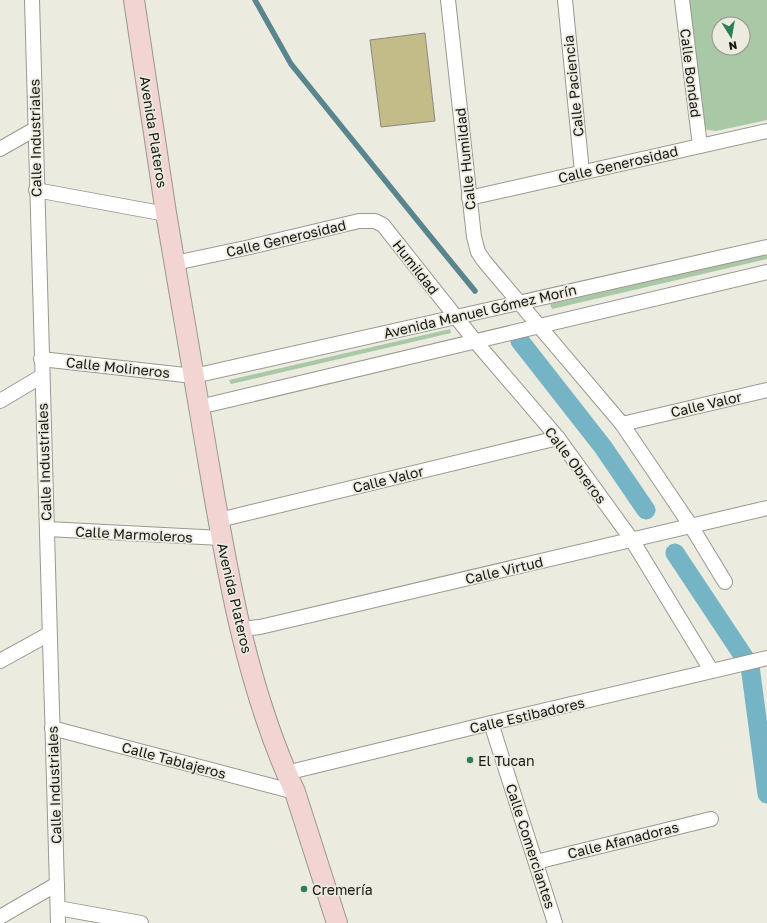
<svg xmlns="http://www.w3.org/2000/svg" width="767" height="923" viewBox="0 0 767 923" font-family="'Golos Text',sans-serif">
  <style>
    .green { fill: #a9c8a6; fill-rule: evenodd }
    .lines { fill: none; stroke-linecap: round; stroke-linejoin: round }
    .stream { stroke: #59858f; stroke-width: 5.5 }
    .canal { stroke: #75b4c5; stroke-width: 19 }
    .building { fill: #c3bb88; stroke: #8b8980 }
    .street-casing { stroke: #9a988f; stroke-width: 16 }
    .secondary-casing { stroke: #9a988f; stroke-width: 22 }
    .street { stroke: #fff; stroke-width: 14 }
    .secondary { stroke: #f2d4d3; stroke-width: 20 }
    .poi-dot { fill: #2a8053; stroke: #ecebe0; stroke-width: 1.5 }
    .labels { text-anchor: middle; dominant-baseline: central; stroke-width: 3.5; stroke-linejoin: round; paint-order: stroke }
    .street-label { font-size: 14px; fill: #171612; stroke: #ecebe0 }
    .poi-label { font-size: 14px; fill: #171612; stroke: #ecebe0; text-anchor: start }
  </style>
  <rect width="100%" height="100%" fill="#ecebe0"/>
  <!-- green -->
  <g class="green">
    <path d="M 688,0 L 767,0 L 767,120 L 716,131 L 707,130 L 702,121 ZM 719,24 L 743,24 L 743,48 L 719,48 Z"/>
    <polygon points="767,255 767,259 552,309 550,304"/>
    <polygon points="450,329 451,333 231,384 229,380"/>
  </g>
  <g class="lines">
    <!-- stream -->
    <polyline class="stream" points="255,0 291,64 430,236 475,291"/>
    <!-- canal -->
    <g class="canal">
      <polyline points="520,341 603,447 646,510"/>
      <polyline points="675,553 750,666 767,794"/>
    </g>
  </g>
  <!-- building -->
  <polygon class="building" points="425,33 435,121 381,127 370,40"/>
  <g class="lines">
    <defs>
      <g id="street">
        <polyline points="32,0 58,923"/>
        <polyline points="448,0 474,237 478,252 484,261 622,424 691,526 725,582"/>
        <polyline points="565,0 582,172"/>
        <polyline points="682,0 700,146"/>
        <polyline points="0,149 35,129"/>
        <polyline points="36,190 166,214"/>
        <polyline points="469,198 767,131"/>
        <polyline points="175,263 250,247 359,221 375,221 383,225 475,341 558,438 632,540 711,670"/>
        <polyline points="41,359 194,376 767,247"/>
        <polyline points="0,401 42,376"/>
        <polyline points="199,407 767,272"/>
        <polyline points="622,424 767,390"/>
        <polyline points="219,520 558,438"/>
        <polyline points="47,529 222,538"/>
        <polyline points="240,629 260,627 767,508"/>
        <polyline points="0,661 49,634"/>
        <polyline points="491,723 555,923"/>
        <polyline points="52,728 295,792"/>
        <polyline points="286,773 491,723 767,658"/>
        <polyline points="536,862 711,819"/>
        <polyline points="58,908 141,923"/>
        <polyline points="0,917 57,884"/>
      </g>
      <path id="secondary" d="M 134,0 C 145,71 155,142 166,213 C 178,286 191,358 203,430 C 224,552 242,678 295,792 L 337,923"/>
    </defs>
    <!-- street casing -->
    <use href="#street" class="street-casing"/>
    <!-- secondary casing -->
    <use href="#secondary" class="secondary-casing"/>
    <!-- street -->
    <use href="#street" class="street"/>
    <!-- secondary -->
    <use href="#secondary" class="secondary"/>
  </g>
  <!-- markers -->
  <g class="poi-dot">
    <circle cx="470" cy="760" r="4"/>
    <circle cx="304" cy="889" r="4"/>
  </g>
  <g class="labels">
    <!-- street labels -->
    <g class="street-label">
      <text transform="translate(691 73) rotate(83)">Calle Bondad</text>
      <text transform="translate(573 86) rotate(-96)">Calle Paciencia</text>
      <text transform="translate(154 132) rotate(81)">Avenida Plateros</text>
      <text transform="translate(35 138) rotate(-91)">Calle Industriales</text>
      <text transform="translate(465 159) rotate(-96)">Calle Humildad</text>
      <text transform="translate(618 164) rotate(-13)">Calle Generosidad</text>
      <text transform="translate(286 238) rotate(-13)">Calle Generosidad</text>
      <text transform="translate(416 267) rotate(52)">Humildad</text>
      <text transform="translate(480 311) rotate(-13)">Avenida Manuel Gómez Morín</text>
      <text transform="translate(118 367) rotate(6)">Calle Molineros</text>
      <text transform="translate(706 404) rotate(-13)">Calle Valor</text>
      <text transform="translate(44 462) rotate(-92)">Calle Industriales</text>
      <text transform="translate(576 465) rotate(53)">Calle Obreros</text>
      <text transform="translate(388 479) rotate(-14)">Calle Valor</text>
      <text transform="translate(134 534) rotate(3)">Calle Marmoleros</text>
      <text transform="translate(504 570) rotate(-13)">Calle Virtud</text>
      <text transform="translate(235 598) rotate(77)">Avenida Plateros</text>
      <text transform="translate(527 715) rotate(-13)">Calle Estibadores</text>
      <text transform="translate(174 760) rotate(15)">Calle Tablajeros</text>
      <text transform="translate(54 785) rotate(-92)">Calle Industriales</text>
      <text transform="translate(623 840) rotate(-14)">Calle Afanadoras</text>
      <text transform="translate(531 846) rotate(72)">Calle Comerciantes</text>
    </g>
    <!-- poi labels -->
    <g class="poi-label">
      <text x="478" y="760">El Tucan</text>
      <text x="312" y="889">Cremería</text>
    </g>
  </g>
  <!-- north arrow -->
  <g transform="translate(731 36) rotate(169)"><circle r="19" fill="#ecebe0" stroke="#97968e"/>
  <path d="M0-3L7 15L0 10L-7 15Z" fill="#2a8053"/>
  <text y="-6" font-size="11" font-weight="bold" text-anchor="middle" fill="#171612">N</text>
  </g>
</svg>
